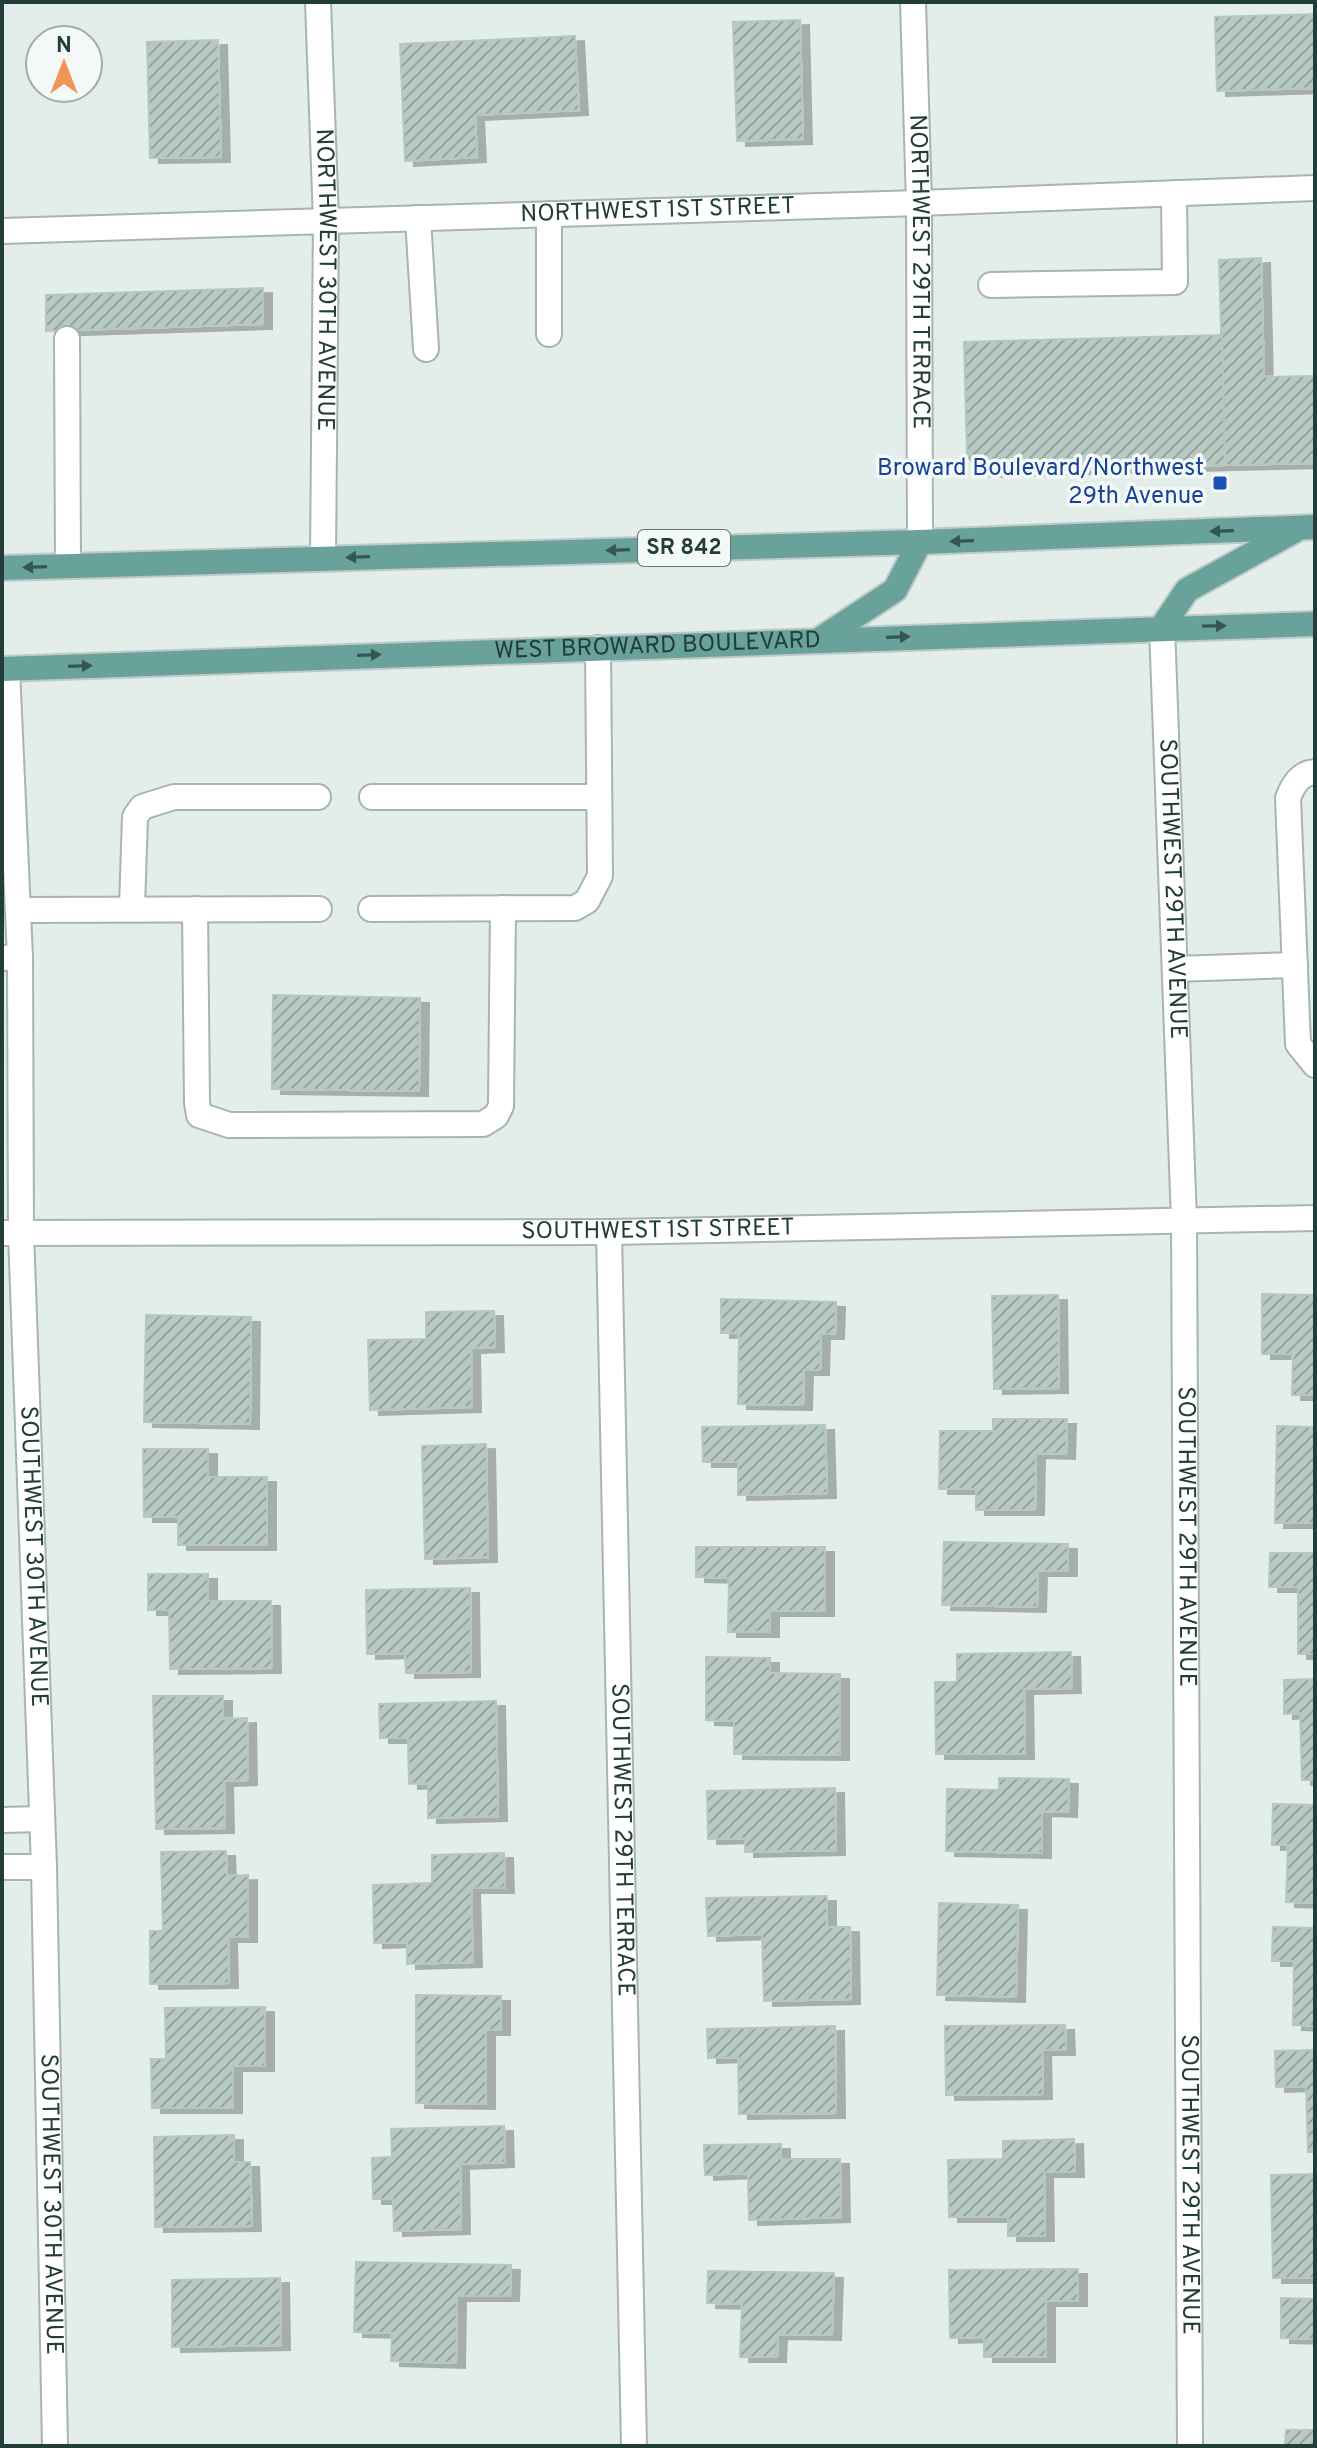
<svg xmlns="http://www.w3.org/2000/svg" width="1317" height="2448" viewBox="0 0 1317 2448" font-family="Overpass,sans-serif">
  <style>
    .building { fill: url(#building-hatch); stroke: #b5c7c2; stroke-width: 2; filter: url(#shadow) }
    .lines { fill: none; stroke-linecap: round; stroke-linejoin: round }
    .lane-casing { stroke: #a6b5b2; stroke-width: 28 }
    .street-casing { stroke: #a6b5b2; stroke-width: 28 }
    .primary-casing { stroke: #c1c9c8; stroke-width: 28 }
    .lane { stroke: #fff; stroke-width: 24 }
    .street { stroke: #fff; stroke-width: 24 }
    .primary { stroke: #68a29a; stroke-width: 24 }
    .oneway { fill: #345752 }
    .transit-dot { fill: #1a4fb4; stroke: #f4f9f7; stroke-width: 3 }
    .labels { text-anchor: middle; dominant-baseline: central; stroke-width: 7; stroke-linejoin: round; paint-order: stroke }
    .shield { fill: #f4f9f7; stroke: #627673; stroke-width: 2 }
    .shield-label { font-size: 22px; font-weight: bold; fill: #233e3a }
    .street-label { font-size: 24px; fill: #233e3a; stroke: #f4f9f7 }
    .transit-label { font-size: 24px; fill: #164399; stroke: #f4f9f7; text-anchor: end }
  </style>
  <defs>
    <pattern id="building-hatch" width="6" height="6" patternUnits="userSpaceOnUse" patternTransform="scale(2)"><rect width="6" height="6" fill="#b8c8c3"/><path d="M-1 1l2-2M0 6l6-6M5 7l2-2" fill="none" stroke="#95a49f"/></pattern>
    <filter id="shadow"><feDropShadow dx="9" dy="5" stdDeviation="0" flood-color="#0004"/></filter>
  </defs>
  <rect width="100%" height="100%" fill="#e3edea"/>
  <!-- building -->
  <g class="building">
    <polygon points="1315,14 1315,88 1217,91 1215,17"/>
    <polygon points="800,20 803,139 737,141 733,22"/>
    <polygon points="575,36 579,110 475,115 477,157 405,161 400,44"/>
    <polygon points="218,40 221,157 150,158 147,42"/>
    <polygon points="1261,258 1264,377 1315,376 1315,463 1225,465 1219,260"/>
    <polygon points="263,288 263,324 46,331 46,295"/>
    <polygon points="1222,335 1225,465 981,472 967,456 964,342"/>
    <polygon points="273,995 420,998 419,1091 272,1089"/>
    <polygon points="1262,1294 1315,1295 1315,1395 1292,1395 1293,1354 1262,1354"/>
    <polygon points="1058,1295 1059,1388 994,1389 992,1296"/>
    <polygon points="721,1299 836,1302 835,1334 821,1334 820,1370 804,1370 803,1405 738,1404 739,1333 721,1333"/>
    <polygon points="494,1311 495,1347 471,1348 472,1407 370,1410 368,1340 426,1339 426,1312"/>
    <polygon points="146,1315 251,1317 250,1424 144,1422"/>
    <polygon points="993,1419 1067,1419 1066,1454 1036,1453 1035,1510 976,1510 976,1489 939,1489 940,1431 993,1431"/>
    <polygon points="825,1425 827,1493 738,1495 738,1462 703,1462 702,1427"/>
    <polygon points="1277,1426 1315,1427 1315,1523 1275,1523"/>
    <polygon points="486,1444 488,1557 425,1559 422,1446"/>
    <polygon points="143,1449 208,1449 208,1477 267,1477 267,1545 178,1545 178,1517 144,1517"/>
    <polygon points="944,1542 1068,1544 1068,1571 1038,1571 1037,1607 942,1605"/>
    <polygon points="696,1547 825,1547 825,1611 770,1611 770,1632 728,1632 729,1578 696,1577"/>
    <polygon points="1270,1553 1315,1553 1315,1654 1298,1654 1298,1587 1269,1587"/>
    <polygon points="148,1574 208,1574 208,1601 271,1601 272,1668 170,1669 169,1610 148,1610"/>
    <polygon points="470,1588 471,1672 406,1673 405,1653 367,1654 366,1590"/>
    <polygon points="1071,1652 1072,1688 1024,1689 1025,1754 936,1754 935,1682 957,1682 957,1654"/>
    <polygon points="706,1657 770,1658 770,1673 840,1674 840,1755 734,1754 734,1721 706,1720"/>
    <polygon points="1315,1679 1315,1780 1302,1780 1300,1713 1284,1714 1284,1680"/>
    <polygon points="153,1696 223,1696 223,1719 247,1718 248,1780 224,1781 225,1828 156,1829"/>
    <polygon points="496,1701 498,1816 428,1818 428,1783 409,1784 408,1738 380,1738 379,1704"/>
    <polygon points="999,1778 1069,1779 1068,1812 1042,1811 1042,1853 946,1851 947,1789 999,1790"/>
    <polygon points="835,1788 836,1850 745,1852 745,1838 708,1839 707,1791"/>
    <polygon points="1273,1804 1315,1805 1315,1903 1286,1902 1288,1845 1272,1845"/>
    <polygon points="226,1851 227,1876 248,1875 248,1937 228,1937 229,1983 150,1984 150,1931 163,1931 161,1852"/>
    <polygon points="504,1853 505,1888 471,1888 473,1962 407,1964 407,1942 374,1943 373,1885 432,1883 432,1855"/>
    <polygon points="827,1896 827,1927 850,1927 851,1999 764,2001 762,1934 708,1936 706,1898"/>
    <polygon points="939,1903 1018,1905 1016,1997 937,1995"/>
    <polygon points="1273,1927 1315,1928 1315,2026 1293,2025 1294,1961 1272,1961"/>
    <polygon points="416,1995 501,1996 501,2030 486,2030 486,2104 416,2103"/>
    <polygon points="265,2007 265,2066 233,2066 233,2108 152,2108 151,2059 166,2059 165,2008"/>
    <polygon points="1065,2025 1066,2050 1042,2050 1043,2094 946,2095 945,2026"/>
    <polygon points="835,2026 836,2113 739,2114 738,2057 708,2058 707,2029"/>
    <polygon points="1315,2050 1315,2152 1308,2152 1306,2086 1276,2087 1275,2051"/>
    <polygon points="504,2126 505,2162 460,2164 461,2229 394,2231 393,2199 373,2199 372,2158 392,2157 391,2129"/>
    <polygon points="234,2135 234,2162 250,2162 252,2226 155,2227 154,2137"/>
    <polygon points="1074,2139 1075,2172 1044,2172 1045,2236 1008,2236 1008,2217 949,2217 948,2160 1003,2159 1003,2141"/>
    <polygon points="781,2144 781,2159 840,2159 841,2217 749,2220 748,2173 705,2175 704,2145"/>
    <polygon points="1315,2174 1315,2278 1273,2278 1271,2175"/>
    <polygon points="356,2262 511,2265 510,2296 457,2296 456,2363 391,2361 392,2333 354,2332"/>
    <polygon points="1078,2269 1078,2301 1046,2301 1046,2357 984,2357 984,2337 950,2338 949,2270"/>
    <polygon points="708,2271 834,2273 832,2335 778,2334 777,2357 740,2357 742,2304 707,2303"/>
    <polygon points="280,2278 281,2345 172,2347 172,2280"/>
    <polygon points="1281,2298 1315,2299 1315,2339 1281,2338"/>
    <polygon points="1286,2430 1315,2430 1315,2446 1285,2446"/>
  </g>
  <g class="lines">
    <defs>
      <g id="lane">
        <polyline points="418,218 426,349"/>
        <polyline points="991,285 1175,282 1174,193"/>
        <polyline points="549,334 549,214"/>
        <polyline points="67,339 68,566"/>
        <path d="M 1315,772 C 1300,773 1293,785 1288,798 L 1298,1044 L 1315,1065"/>
        <polyline points="372,797 599,797"/>
        <polyline points="132,907 135,817 142,807 174,797 318,797"/>
        <polyline points="195,909 197,1103 199,1115 229,1125 483,1124 496,1116 501,1106 503,908"/>
        <polyline points="371,909 575,908 587,901 600,876 598,648"/>
        <polyline points="18,910 319,909"/>
        <polyline points="2,958 20,957"/>
        <polyline points="1175,969 1295,965"/>
      </g>
      <g id="street">
        <path id="s1" d="M 318,2 L 326,221 L 323,558"/>
        <path id="s2" d="M 913,2 L 919,203 L 920,542"/>
        <path id="s3" d="M 2,231 L 919,203 L 1315,188"/>
        <path id="s4" d="M 1162,627 L 1184,1221 L 1190,2446"/>
        <path id="s5" d="M 7,669 L 20,957 L 21,1233 L 44,1867 L 55,2446"/>
        <path id="s6" d="M 609,1232 L 634,2446"/>
        <path id="s7" d="M 2,1233 L 609,1232 L 1315,1218"/>
        <polyline points="2,1820 42,1819"/>
        <polyline points="2,1867 44,1867"/>
      </g>
      <g id="primary">
        <polyline points="2,568 920,542 1315,527"/>
        <polyline points="1162,627 1187,590 1294,531"/>
        <polyline points="822,638 895,590 920,542"/>
        <path id="s8" d="M 2,669 L 1315,624"/>
      </g>
    </defs>
    <!-- lane casing -->
    <use href="#lane" class="lane-casing"/>
    <!-- street casing -->
    <use href="#street" class="street-casing"/>
    <!-- primary casing -->
    <use href="#primary" class="primary-casing"/>
    <!-- lane -->
    <use href="#lane" class="lane"/>
    <!-- street -->
    <use href="#street" class="street"/>
    <!-- primary -->
    <use href="#primary" class="primary"/>
  </g>
  <!-- one-way arrows -->
  <defs><path id="oneway-solid" d="M-6-.8H1V-3.2L6.5 0L1 3.2V.8H-6Z" transform="scale(2)"/></defs>
  <g class="oneway">
    <use href="#oneway-solid" transform="translate(1222 531) rotate(178)"/>
    <use href="#oneway-solid" transform="translate(962 541) rotate(178)"/>
    <use href="#oneway-solid" transform="translate(618 550) rotate(178)"/>
    <use href="#oneway-solid" transform="translate(358 557) rotate(178)"/>
    <use href="#oneway-solid" transform="translate(35 567) rotate(178)"/>
    <use href="#oneway-solid" transform="translate(1214 626) rotate(-1)"/>
    <use href="#oneway-solid" transform="translate(898 637) rotate(-2)"/>
    <use href="#oneway-solid" transform="translate(369 655) rotate(-2)"/>
    <use href="#oneway-solid" transform="translate(80 666) rotate(-2)"/>
  </g>
  <!-- markers -->
  <rect class="transit-dot" x="1212" y="475" width="16" height="16" rx="4"/>
  <g class="labels">
    <!-- shield labels -->
    <rect class="shield" x="638" y="530" width="92" height="36" rx="6"/>
    <g class="shield-label">
      <text x="684" y="548">SR 842</text>
    </g>
    <!-- street labels -->
    <g class="street-label">
      <text stroke="none"><textPath href="#s3" startOffset="656">NORTHWEST 1ST STREET</textPath></text>
      <text stroke="none"><textPath href="#s2" startOffset="270">NORTHWEST 29TH TERRACE</textPath></text>
      <text stroke="none"><textPath href="#s1" startOffset="278">NORTHWEST 30TH AVENUE</textPath></text>
      <text stroke="none"><textPath href="#s8" startOffset="656">WEST BROWARD BOULEVARD</textPath></text>
      <text stroke="none"><textPath href="#s4" startOffset="262">SOUTHWEST 29TH AVENUE</textPath></text>
      <text stroke="none"><textPath href="#s7" startOffset="656">SOUTHWEST 1ST STREET</textPath></text>
      <text stroke="none"><textPath href="#s4" startOffset="910">SOUTHWEST 29TH AVENUE</textPath></text>
      <text stroke="none"><textPath href="#s5" startOffset="888">SOUTHWEST 30TH AVENUE</textPath></text>
      <text stroke="none"><textPath href="#s6" startOffset="608">SOUTHWEST 29TH TERRACE</textPath></text>
      <text stroke="none"><textPath href="#s4" startOffset="1558">SOUTHWEST 29TH AVENUE</textPath></text>
      <text stroke="none"><textPath href="#s5" startOffset="1536">SOUTHWEST 30TH AVENUE</textPath></text>
    </g>
    <!-- transit labels -->
    <g class="transit-label">
      <text x="1204" y="469">Broward Boulevard/Northwest<tspan x="1204" dy="28">29th Avenue</tspan></text>
    </g>
  </g>
  <!-- border -->
  <rect width="1317" height="2448" fill="none" stroke="#233e3a" stroke-width="8"/>
  <!-- north arrow -->
  <g transform="translate(64 64)"><circle r="38" fill="#f4f9f7" stroke="#a0aeab" stroke-width="2"/>
  <path d="M0-6L14 30L0 20L-14 30Z" fill="#f1935d"/>
  <text y="-12" font-size="22" font-weight="bold" text-anchor="middle" fill="#233e3a">N</text>
  </g>
</svg>
